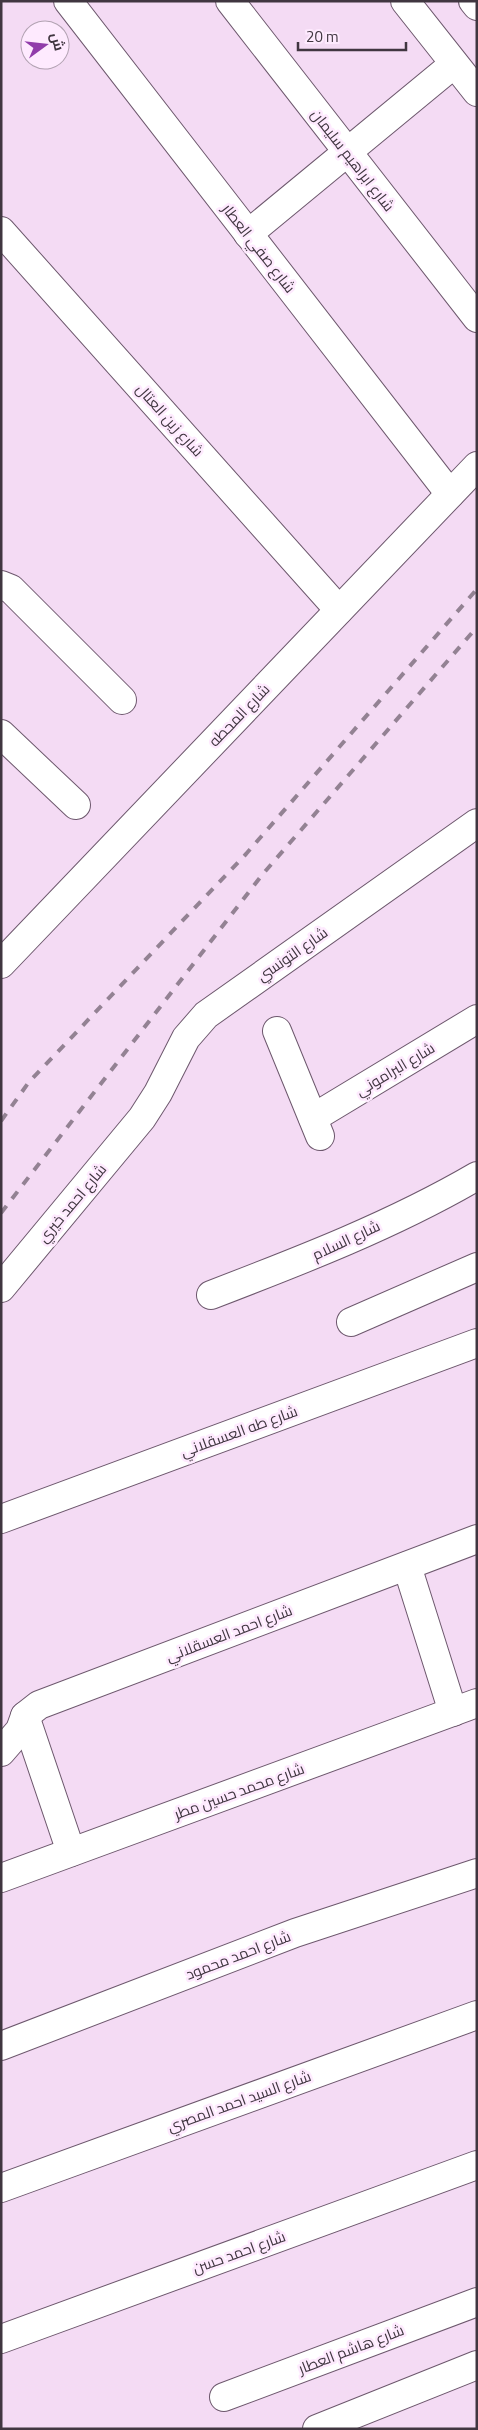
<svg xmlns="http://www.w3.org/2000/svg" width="478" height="2430" viewBox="0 0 478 2430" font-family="'Titillium Web',Cairo,sans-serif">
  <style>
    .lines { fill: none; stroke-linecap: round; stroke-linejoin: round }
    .minor-casing { stroke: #6d586d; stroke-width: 30 }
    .minor { stroke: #fff; stroke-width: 28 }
    .rail { stroke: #938293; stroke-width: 4; stroke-dasharray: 9 9; stroke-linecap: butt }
    .labels { text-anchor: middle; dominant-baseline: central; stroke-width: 5; stroke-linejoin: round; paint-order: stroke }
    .street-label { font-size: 15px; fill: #403640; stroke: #feeafe }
  </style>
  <rect width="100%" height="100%" fill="#f4dbf4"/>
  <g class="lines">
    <defs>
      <g id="minor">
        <polyline points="68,1 450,494"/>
        <polyline points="230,1 477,318"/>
        <polyline points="405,1 477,92"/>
        <polyline points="473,1 477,6"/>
        <polyline points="1,231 339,610"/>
        <polyline points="248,234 454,64"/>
        <polyline points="1,585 11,589 122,700"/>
        <polyline points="1,734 76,805"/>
        <polyline points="1,964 477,466"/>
        <polyline points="277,1031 320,1136"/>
        <polyline points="313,1118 477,1019"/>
        <polyline points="1,1288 142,1118 158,1093 186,1038 206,1015 477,823"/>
        <path d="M 211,1295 C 302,1260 393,1225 477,1176"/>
        <polyline points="351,1322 477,1267"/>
        <polyline points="1,1519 477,1343"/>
        <polyline points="407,1566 453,1712"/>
        <polyline points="25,1716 71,1852"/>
        <polyline points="1,1752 20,1730 25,1716 39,1705 477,1539"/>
        <polyline points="1,1878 477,1703"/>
        <polyline points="1,2046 295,1933 477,1873"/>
        <polyline points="1,2188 477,2015"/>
        <polyline points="1,2339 477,2165"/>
        <polyline points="224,2397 477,2302"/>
        <polyline points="317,2429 477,2365"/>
      </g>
    </defs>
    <!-- minor casing -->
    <use href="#minor" class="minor-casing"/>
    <!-- minor -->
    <use href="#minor" class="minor"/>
    <!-- rail -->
    <g class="rail">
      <polyline points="1,1121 29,1082 246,854 477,589"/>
      <polyline points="1,1213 262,875 477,627"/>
    </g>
  </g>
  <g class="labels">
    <!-- street labels -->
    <g class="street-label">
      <text transform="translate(353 160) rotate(52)">شارع ابراهيم سليمان</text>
      <text transform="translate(259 248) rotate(52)">شارع صفي العطار</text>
      <text transform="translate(170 420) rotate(48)">شارع زين العتال</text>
      <text transform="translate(239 715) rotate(-46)">شارع المحطه</text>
      <text transform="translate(292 954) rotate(-35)">شارع التونسي</text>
      <text transform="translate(395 1069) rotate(-31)">شارع البراموني</text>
      <text transform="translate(72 1203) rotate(-50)">شارع احمد خيري</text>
      <text transform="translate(346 1240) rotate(-25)">شارع السلام</text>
      <text transform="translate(239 1431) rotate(-20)">شارع طه العسقلاني</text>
      <text transform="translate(229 1633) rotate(-21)">شارع احمد العسقلاني</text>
      <text transform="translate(239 1791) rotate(-20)">شارع محمد حسين مطر</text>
      <text transform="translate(238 1955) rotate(-21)">شارع احمد محمود</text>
      <text transform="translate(239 2101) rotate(-20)">شارع السيد احمد المصري</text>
      <text transform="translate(239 2252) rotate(-20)">شارع احمد حسن</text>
      <text transform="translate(351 2349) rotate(-21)">شارع هاشم العطار</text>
    </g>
  </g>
  <!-- border -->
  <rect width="478" height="2430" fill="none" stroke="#403640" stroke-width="5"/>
  <!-- north arrow -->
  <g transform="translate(45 45) rotate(75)"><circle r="24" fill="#feeafe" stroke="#b2a2b2"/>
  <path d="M0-4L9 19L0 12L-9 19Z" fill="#913caa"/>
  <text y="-8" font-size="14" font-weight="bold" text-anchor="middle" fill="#403640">ش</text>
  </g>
  <!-- scale -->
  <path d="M298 42v8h108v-8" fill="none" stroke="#403640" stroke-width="2.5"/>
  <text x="306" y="42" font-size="15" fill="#403640" stroke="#feeafe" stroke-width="4" paint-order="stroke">20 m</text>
</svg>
